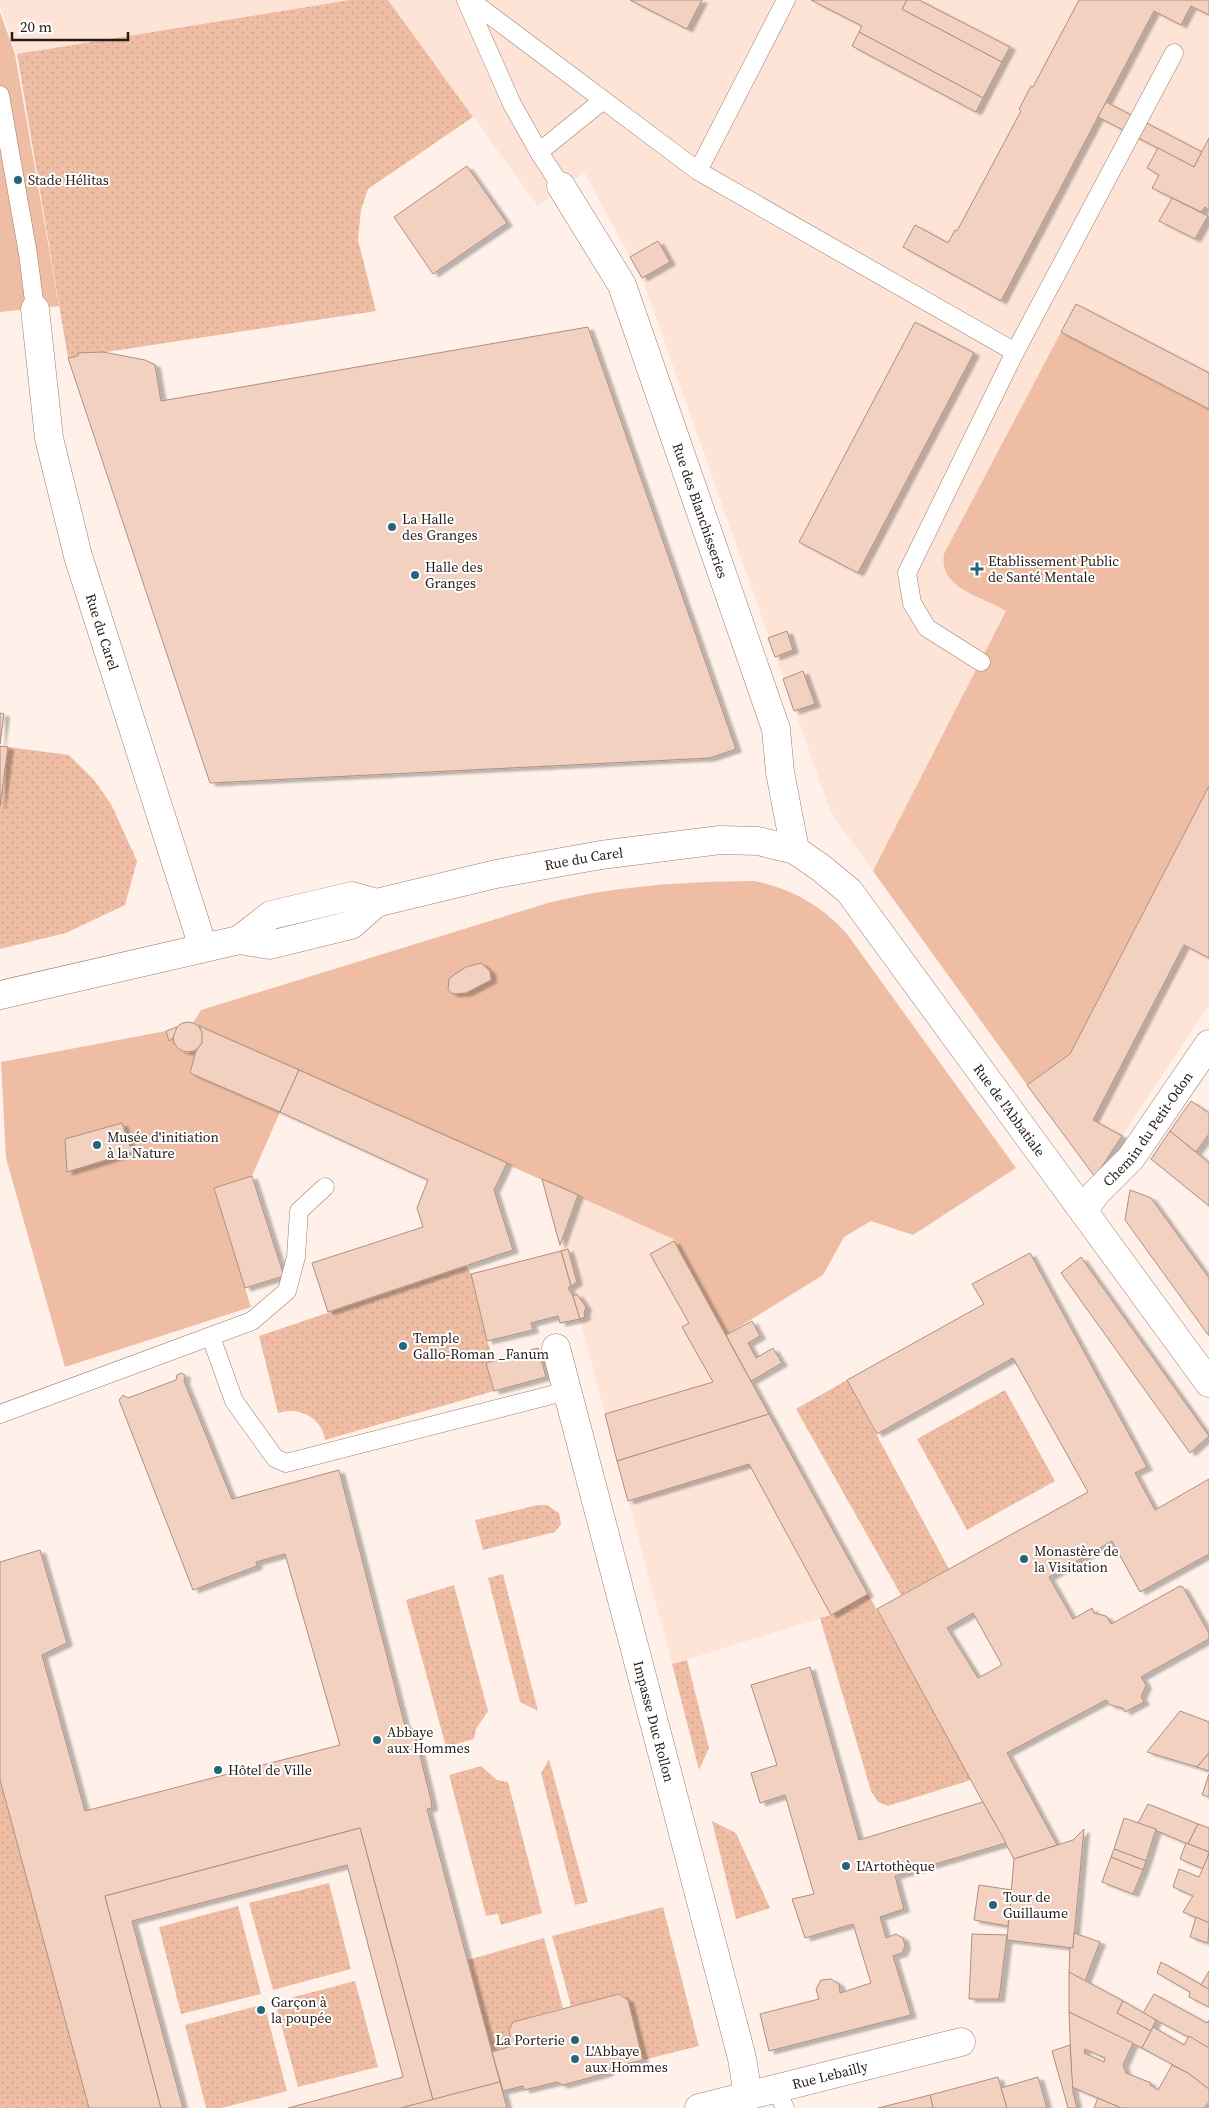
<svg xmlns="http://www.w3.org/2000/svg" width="1209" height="2108" viewBox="0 0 1209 2108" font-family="'Source Serif 4',serif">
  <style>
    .built { fill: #fde4d7 }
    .grass { fill: url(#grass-dots) }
    .garden { fill: #efbda3 }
    .building { fill: #f2d1c0; stroke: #ae8f80; fill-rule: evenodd; filter: url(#shadow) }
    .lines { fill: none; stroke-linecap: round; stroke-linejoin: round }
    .service-casing { stroke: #9c7d6e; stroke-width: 19 }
    .minor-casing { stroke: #9c7d6e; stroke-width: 29 }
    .tertiary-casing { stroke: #9c7d6e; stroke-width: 29 }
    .service { stroke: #fff; stroke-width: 18 }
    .minor { stroke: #fff; stroke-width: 28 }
    .tertiary { stroke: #fff; stroke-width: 28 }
    .poi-dot { fill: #27647b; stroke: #fff; stroke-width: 2 }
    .labels { text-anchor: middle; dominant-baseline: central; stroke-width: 4; stroke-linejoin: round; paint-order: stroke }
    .poi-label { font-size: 14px; fill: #281c16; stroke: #fff; text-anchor: start }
    .street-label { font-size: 14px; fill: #281c16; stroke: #fff }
  </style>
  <defs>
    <pattern id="grass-dots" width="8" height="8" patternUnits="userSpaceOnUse" patternTransform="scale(1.25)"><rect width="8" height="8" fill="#efbda3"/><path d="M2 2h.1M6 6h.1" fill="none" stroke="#cda28c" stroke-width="1.8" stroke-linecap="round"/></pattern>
    <filter id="shadow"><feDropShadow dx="5.5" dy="3" stdDeviation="1" flood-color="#0004"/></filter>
  </defs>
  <rect width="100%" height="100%" fill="#fff1ea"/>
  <!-- built -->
  <g class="built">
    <polygon points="0,0 350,0 17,54 0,7"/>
    <polygon points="388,0 1209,0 1209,1005 1095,1177 831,813 643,281 584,172 538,206"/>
    <polygon points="578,1195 673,1239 868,1594 831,1615 672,1664 560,1245"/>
  </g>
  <!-- grass -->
  <g class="grass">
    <polygon points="350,0 388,0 473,117 368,189 361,210 358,240 376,311 100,353 78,353 78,356 68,358 17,54"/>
    <polygon points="8,747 69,755 94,780 111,804 137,861 125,905 66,933 0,949 0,806"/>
    <path d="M 466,1266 L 471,1274 L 487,1341 L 495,1361 L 486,1363 L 494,1391 L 325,1440 C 322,1417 298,1406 278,1413 L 259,1336 Z"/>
    <polygon points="847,1380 949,1569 901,1595 796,1409"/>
    <polygon points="1005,1390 1055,1481 967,1530 917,1439"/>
    <polygon points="538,1505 547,1505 559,1513 561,1524 555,1532 483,1550 475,1520"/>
    <polygon points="503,1574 538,1711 520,1702 488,1578"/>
    <polygon points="454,1585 488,1711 476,1729 474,1739 446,1747 406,1600"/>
    <polygon points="868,1594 971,1780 888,1806 878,1802 871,1791 820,1618 831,1615"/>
    <polygon points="687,1660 709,1748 699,1770 672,1664"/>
    <polygon points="549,1759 588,1902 575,1905 541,1773"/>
    <polygon points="481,1766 497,1780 508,1782 542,1913 501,1925 498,1914 486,1916 449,1775"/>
    <polygon points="0,1780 89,2108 0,2108"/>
    <polygon points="712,1821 736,1833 770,1908 736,1919"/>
    <polygon points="329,1883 351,1969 273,1990 249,1903"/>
    <polygon points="238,1906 261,1994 181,2014 159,1927"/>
    <polygon points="663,1907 699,2046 643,2060 626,1997 619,1994 571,2006 552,1936"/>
    <polygon points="544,1938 563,2008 513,2022 509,2030 512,2046 492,2052 468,1960"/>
    <polygon points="355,1981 378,2067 298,2087 275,2002"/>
    <polygon points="264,2004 287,2091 222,2108 206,2108 185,2025"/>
  </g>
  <!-- garden -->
  <g class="garden">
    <polygon points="0,12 15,54 59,306 0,312"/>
    <path d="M 1061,332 L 1209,409 L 1209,786 L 1070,1054 L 1027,1085 L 873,871 L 1006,611 C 983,596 938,589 944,554 Z"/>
    <path d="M 754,881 C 792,889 821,905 847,934 L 1016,1168 L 913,1235 L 871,1221 L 844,1237 L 823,1275 L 726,1335 L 673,1239 L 193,1023 L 201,1010 L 548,903 C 620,885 680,882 754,881 Z"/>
    <polygon points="166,1031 169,1040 173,1038 181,1051 188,1053 196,1051 190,1073 280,1112 252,1176 214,1188 251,1307 65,1367 6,1158 1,1062"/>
  </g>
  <!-- building -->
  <g class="building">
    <polygon points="630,0 702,0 687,29"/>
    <polygon points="811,0 907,0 902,9 1002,62 983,98 859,32 862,26"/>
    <polygon points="907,0 919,0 1010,47 1002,62 902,9"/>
    <polygon points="1079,0 1209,0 1209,15 1191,6 1181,25 1154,11 1001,301 903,247 915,225 948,243 955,230 957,231 1021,111 1019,109 1031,86 1033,87"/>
    <polygon points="859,32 983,98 976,112 852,46"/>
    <polygon points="1106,102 1202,152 1194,167 1098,117"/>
    <polygon points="1209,138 1209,210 1205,207 1201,212 1152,188 1159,175 1147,168 1158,148 1194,167"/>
    <polygon points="467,166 507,223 433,274 394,217"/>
    <polygon points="1172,198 1208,216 1195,239 1159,221"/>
    <polygon points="658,241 670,262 642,278 630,257"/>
    <polygon points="1076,304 1209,373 1209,409 1061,332"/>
    <polygon points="915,322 974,353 858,573 799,542"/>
    <polygon points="588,327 736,749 710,758 210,783 68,358 78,356 78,353 103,352 145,360 155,365 161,401"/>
    <polygon points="787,631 793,650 775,657 768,638"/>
    <polygon points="803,671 815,704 794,711 783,679"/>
    <polygon points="0,713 4,714 0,744"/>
    <polygon points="0,746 8,747 0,806"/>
    <polygon points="1209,786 1209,958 1184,945 1093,1120 1122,1136 1095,1177 1027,1085 1070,1054"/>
    <polygon points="481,963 490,971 491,980 466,993 453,994 448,990 449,979 455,974 466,967"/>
    <circle cx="188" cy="1037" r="15"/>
    <polygon points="199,1026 299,1070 280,1112 190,1073 196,1051 202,1043 202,1032"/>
    <polygon points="177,1027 173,1038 169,1041 166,1031"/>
    <polygon points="299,1070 507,1163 494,1190 513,1250 328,1312 312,1263 423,1227 417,1208 428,1180 280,1112"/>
    <polygon points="1191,1101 1209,1113 1209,1134 1196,1152 1170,1131"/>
    <polygon points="122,1123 132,1152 67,1172 65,1139"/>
    <polygon points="1170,1131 1209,1163 1209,1206 1151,1159"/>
    <polygon points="252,1176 284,1276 245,1288 214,1188"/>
    <polygon points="542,1179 578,1195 560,1245 557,1235"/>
    <polygon points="1130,1190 1151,1198 1209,1278 1209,1336 1125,1220"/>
    <polygon points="674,1241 769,1414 617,1461 605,1414 713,1382 682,1327 689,1323 650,1254"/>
    <polygon points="568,1249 577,1282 571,1286 561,1251"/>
    <polygon points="561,1251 571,1286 568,1288 573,1296 580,1319 560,1323 558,1316 531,1323 533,1330 487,1341 471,1274"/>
    <path d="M 1030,1253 L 1147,1467 L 1135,1473 L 1155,1510 L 1209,1479 L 1209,1554 L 1140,1592 L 1112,1541 L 1049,1577 L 1073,1619 L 1092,1608 L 1094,1613 L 1106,1616 L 1111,1624 L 1180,1586 L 1183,1587 L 1209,1633 L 1209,1639 L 1141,1677 L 1146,1685 L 1141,1697 L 1144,1702 L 1125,1712 L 1123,1708 L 1110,1705 L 1106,1700 L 1007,1753 L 1057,1845 L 1014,1859 L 877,1609 L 1088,1492 L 1013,1358 L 877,1434 L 847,1380 L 984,1304 L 972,1284 ZM 973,1613 L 1002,1665 L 978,1678 L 947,1628 Z"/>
    <polygon points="1081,1257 1209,1436 1190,1453 1061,1273"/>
    <polygon points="577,1294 586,1307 584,1313 585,1317 580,1319 573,1296"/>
    <polygon points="752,1321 760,1336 748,1343 756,1358 773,1348 782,1363 751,1381 726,1335"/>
    <polygon points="538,1348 546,1377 494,1391 486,1363"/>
    <polygon points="181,1373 185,1375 184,1381 232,1499 339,1470 406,1730 412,1728 415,1735 431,1800 432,1808 427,1809 500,2082 433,2100 360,1828 105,1896 161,2108 89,2108 0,1780 0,1562 40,1550 67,1643 42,1655 85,1811 340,1745 285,1554 256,1562 257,1566 193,1590 119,1400 123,1395 128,1398 176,1380 177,1375"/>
    <polygon points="769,1414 868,1594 831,1615 749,1464 628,1501 617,1461"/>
    <polygon points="810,1667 859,1840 983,1802 1006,1843 895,1876 904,1909 880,1917 886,1938 896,1934 903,1938 905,1946 902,1953 893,1956 911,2015 769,2051 760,2014 819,1999 816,1989 821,1980 831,1979 839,1984 840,1993 871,1983 853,1924 805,1938 792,1899 814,1894 785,1795 760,1803 751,1773 777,1765 751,1685"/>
    <polygon points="1180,1711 1209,1722 1209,1753 1197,1767 1147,1752"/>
    <polygon points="1209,1753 1209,1771 1197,1767"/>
    <polygon points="1209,1774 1209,1797 1202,1795"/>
    <polygon points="1148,1804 1198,1824 1188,1844 1138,1823"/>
    <polygon points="1124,1818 1156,1829 1146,1861 1114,1849"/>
    <polygon points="1198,1824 1209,1828 1209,1852 1188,1844"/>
    <polygon points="360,1828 433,2100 401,2108 288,2108 403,2077 347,1865 132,1921 183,2108 161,2108 105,1896"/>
    <polygon points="1084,1829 1073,1948 1007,1940 1014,1859 1073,1840"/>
    <polygon points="1186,1843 1209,1852 1204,1869 1180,1859"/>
    <polygon points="1114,1849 1146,1861 1143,1870 1111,1857"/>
    <polygon points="1209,1854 1209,1923 1183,1912 1193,1896 1173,1887 1179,1869 1199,1877"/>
    <polygon points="1111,1857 1143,1870 1133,1894 1102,1882"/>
    <polygon points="979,1885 1012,1890 1008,1926 974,1920"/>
    <polygon points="1196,1917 1209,1923 1208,1943 1190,1937"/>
    <polygon points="1074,1933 1100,1942 1085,1981 1069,1972 1070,1947 1073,1948"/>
    <polygon points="972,1934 1007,1935 999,1999 969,1999"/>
    <polygon points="1161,1962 1209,1989 1209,2007 1189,1997 1190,1992 1157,1973"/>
    <polygon points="1209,1971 1209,1989 1201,1985"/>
    <polygon points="1069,1972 1123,2001 1117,2013 1151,2031 1142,2048 1069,2012"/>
    <polygon points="619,1994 628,2000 643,2060 611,2068 607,2073 563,2085 557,2082 524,2090 523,2086 503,2091 492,2052 512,2046 509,2030 513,2022"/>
    <polygon points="1154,1994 1207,2023 1209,2020 1209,2048 1143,2013"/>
    <polygon points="1123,2001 1156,2020 1151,2031 1117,2013"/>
    <path d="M 1069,2012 L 1133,2043 L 1123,2065 L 1126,2073 L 1151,2083 L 1150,2085 L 1158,2090 L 1172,2065 L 1188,2073 L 1209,2089 L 1209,2102 L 1204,2108 L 1121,2108 L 1072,2087 ZM 1085,2049 L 1105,2058 L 1104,2062 L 1084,2053 Z"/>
    <polygon points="1153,2027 1184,2045 1189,2036 1209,2048 1209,2089 1188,2073 1142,2048"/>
    <polygon points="1070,2045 1073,2092 1077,2108 1068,2108 1052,2051"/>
    <polygon points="998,2077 1007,2108 933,2108 930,2095"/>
    <polygon points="1038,2077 1047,2108 1007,2108 1001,2088"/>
    <polygon points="500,2082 507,2108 401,2108 453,2094"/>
    <polygon points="930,2095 933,2108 878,2108"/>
    <polygon points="1098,2098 1121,2108 1094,2108"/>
  </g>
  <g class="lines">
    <defs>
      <g id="service">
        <polyline points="466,0 512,104 539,152 602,101"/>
        <polyline points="470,0 698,171 1015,352"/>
        <polyline points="0,95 28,254 35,309"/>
        <polyline points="539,152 561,186"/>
        <polyline points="698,171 786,0"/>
        <polyline points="981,662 927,628 912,603 907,573 1015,352 1174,53"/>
        <polyline points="211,1337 234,1401 275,1458 286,1463 567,1391"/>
        <polyline points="0,1414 252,1321 287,1291 296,1257 299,1211 325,1187"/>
        <polyline points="776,2089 785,2108"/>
      </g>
      <g id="minor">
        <path id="s1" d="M 561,186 L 622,285 L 776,729 L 780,772 L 795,850"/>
        <path id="s2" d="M 35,309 L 49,438 L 78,556 L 203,947"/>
        <path id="s3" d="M 1083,1211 L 1096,1193 L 1131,1158 L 1209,1044"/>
        <path id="s4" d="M 556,1348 L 742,2058 L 748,2096"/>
        <path id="s5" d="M 699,2108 L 961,2042"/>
      </g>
      <g id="tertiary">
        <polyline points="239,940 271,915 352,896 376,903"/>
        <path id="s6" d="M 0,995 L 239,940 L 270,945 L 351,925 L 376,903 L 496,874 L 601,855 L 720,840 L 758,841 L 795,850 L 821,868 L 849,891 L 1209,1383"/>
      </g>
    </defs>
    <!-- service casing -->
    <use href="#service" class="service-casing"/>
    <!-- minor casing -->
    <use href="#minor" class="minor-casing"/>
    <!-- tertiary casing -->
    <use href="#tertiary" class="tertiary-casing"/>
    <!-- service -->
    <use href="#service" class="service"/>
    <!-- minor -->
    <use href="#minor" class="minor"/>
    <!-- tertiary -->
    <use href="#tertiary" class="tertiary"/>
  </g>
  <!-- markers -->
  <g class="poi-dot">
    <circle cx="18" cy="180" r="5"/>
    <circle cx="392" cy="527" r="5"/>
    <path d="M974.5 561.5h5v5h5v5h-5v5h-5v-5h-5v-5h5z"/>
    <circle cx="415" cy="575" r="5"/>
    <circle cx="97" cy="1145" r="5"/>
    <circle cx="403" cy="1346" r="5"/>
    <circle cx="1024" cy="1559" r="5"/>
    <circle cx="377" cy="1740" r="5"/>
    <circle cx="218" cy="1770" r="5"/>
    <circle cx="846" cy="1866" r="5"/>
    <circle cx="993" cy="1905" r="5"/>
    <circle cx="261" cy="2010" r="5"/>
    <circle cx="575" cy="2040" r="5"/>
    <circle cx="575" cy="2059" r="5"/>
  </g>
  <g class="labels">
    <!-- poi labels -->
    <g class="poi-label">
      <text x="28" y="180">Stade Hélitas</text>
      <text x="402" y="519">La Halle<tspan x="402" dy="16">des Granges</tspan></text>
      <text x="988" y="561">Etablissement Public<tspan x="988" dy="16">de Santé Mentale</tspan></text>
      <text x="425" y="567">Halle des<tspan x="425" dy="16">Granges</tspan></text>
      <text x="107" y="1137">Musée d'initiation<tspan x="107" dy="16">à la Nature</tspan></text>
      <text x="413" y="1338">Temple<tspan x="413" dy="16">Gallo-Roman _Fanum</tspan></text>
      <text x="1034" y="1551">Monastère de<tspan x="1034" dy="16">la Visitation</tspan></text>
      <text x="387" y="1732">Abbaye<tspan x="387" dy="16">aux Hommes</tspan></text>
      <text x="228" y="1770">Hôtel de Ville</text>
      <text x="856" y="1866">L'Artothèque</text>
      <text x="1003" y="1897">Tour de<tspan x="1003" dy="16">Guillaume</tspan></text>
      <text x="271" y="2002">Garçon à<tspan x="271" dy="16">la poupée</tspan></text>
      <text x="565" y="2040" text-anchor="end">La Porterie</text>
      <text x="585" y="2051">L'Abbaye<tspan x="585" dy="16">aux Hommes</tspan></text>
    </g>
    <!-- street labels -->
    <g class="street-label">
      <text stroke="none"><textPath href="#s1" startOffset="355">Rue des Blanchisseries</textPath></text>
      <text stroke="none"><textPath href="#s2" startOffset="331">Rue du Carel</textPath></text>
      <text stroke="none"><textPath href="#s6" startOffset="606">Rue du Carel</textPath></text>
      <text stroke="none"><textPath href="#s6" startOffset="1159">Rue de l'Abbatiale</textPath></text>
      <text stroke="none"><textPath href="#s3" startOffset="105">Chemin du Petit-Odon</textPath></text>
      <text stroke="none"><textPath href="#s4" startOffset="386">Impasse Duc Rollon</textPath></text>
      <text stroke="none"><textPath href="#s5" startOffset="135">Rue Lebailly</textPath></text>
    </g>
  </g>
  <!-- scale -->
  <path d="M12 32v8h116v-8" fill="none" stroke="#281c16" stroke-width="2.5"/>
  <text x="20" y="32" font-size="15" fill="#281c16" stroke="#ffffff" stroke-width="4" paint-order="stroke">20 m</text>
</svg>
